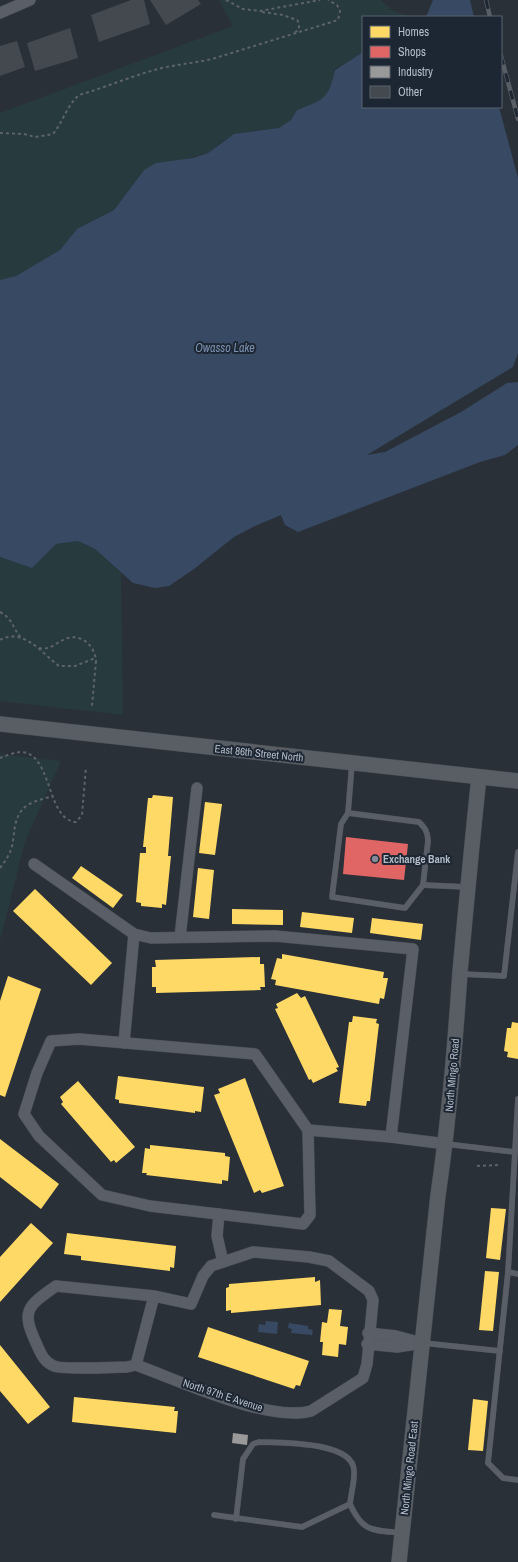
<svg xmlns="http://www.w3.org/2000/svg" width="518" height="1562" viewBox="0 0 518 1562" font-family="'Archivo Narrow',sans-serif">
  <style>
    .green { fill: #273a3e }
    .water { fill: #384963 }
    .homes { fill: #ffd966 }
    .shops { fill: #e06666 }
    .industry { fill: #999 }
    .building { fill: #444950 }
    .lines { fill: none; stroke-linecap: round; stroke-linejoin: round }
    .lane-casing { stroke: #484c53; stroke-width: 6 }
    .street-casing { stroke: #484c53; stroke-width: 12 }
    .secondary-casing { stroke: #484c53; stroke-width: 16 }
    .path { stroke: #5d636a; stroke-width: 2; stroke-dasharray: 3 3; stroke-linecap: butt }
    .lane { stroke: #5a5e66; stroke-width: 5.5 }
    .street { stroke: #5a5e66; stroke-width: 11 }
    .secondary { stroke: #595d64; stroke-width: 15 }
    .rail-casing { stroke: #595d64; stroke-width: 4.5 }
    .rail { stroke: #1d2633; stroke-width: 3; stroke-dasharray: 9; stroke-linecap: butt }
    .poi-dot { fill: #848b96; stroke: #1d2633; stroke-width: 1.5 }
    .labels { text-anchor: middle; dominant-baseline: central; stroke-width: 4; stroke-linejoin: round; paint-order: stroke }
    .street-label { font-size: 11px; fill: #b4bcc9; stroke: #1d2633 }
    .poi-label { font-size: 11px; font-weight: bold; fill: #b4bcc9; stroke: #1d2633; text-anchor: start }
    .water-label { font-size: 12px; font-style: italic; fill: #7c92b1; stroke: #1d2633 }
  </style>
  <rect width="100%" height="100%" fill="#2a3038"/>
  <!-- green -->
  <g class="green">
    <path d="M 219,0 L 381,0 L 392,10 L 410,17 L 363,17 L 363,52 L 335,69 C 328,99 325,99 297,110 L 291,120 L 279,128 L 253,131 L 224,140 L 208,153 L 144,170 L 114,210 L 78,229 L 60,250 L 16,276 L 0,280 L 0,113 L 233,26 Z"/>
    <polygon points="78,541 95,549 121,573 123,715 0,701 0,557 12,561 45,555 56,544"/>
    <polygon points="0,754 61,761 25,842 0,941"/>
  </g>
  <!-- water -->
  <g class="water">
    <polygon points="433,0 470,0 474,17 426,17"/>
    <path d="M 363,52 L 363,107 L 499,107 L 518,178 L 518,353 L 513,367 L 367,455 L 385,452 L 461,412 L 507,383 L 518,382 L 518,445 L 505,455 L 480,462 L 298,532 L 285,525 L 281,515 L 255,526 L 234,537 L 194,569 L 169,586 L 155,588 L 133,583 L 95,549 L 78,541 L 56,544 L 32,568 L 0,557 L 0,280 L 16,276 L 60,250 L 77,229 L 114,210 L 144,170 L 156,163 L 193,158 L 208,153 L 234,134 L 279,128 L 291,120 L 297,110 C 325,99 328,99 335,70 Z"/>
    <polygon points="266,1321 278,1322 277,1334 258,1332 259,1324 265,1325"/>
    <polygon points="289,1323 308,1326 308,1329 313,1330 312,1335 291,1333 292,1329 288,1328"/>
  </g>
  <!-- homes -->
  <g class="homes">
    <polygon points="153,795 173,797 168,856 171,856 166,905 162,904 162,908 141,906 141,903 136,902 140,853 146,853 146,847 143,847 148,798 152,798"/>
    <polygon points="205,802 222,804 215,855 199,853"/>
    <polygon points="81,866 123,895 113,908 72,878"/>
    <polygon points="198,868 214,870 209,919 193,917"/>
    <polygon points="35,889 112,963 91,985 13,911"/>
    <polygon points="232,909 283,910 283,925 232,924"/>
    <polygon points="302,912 354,918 352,933 300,927"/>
    <polygon points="372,918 423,924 421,940 370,933"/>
    <polygon points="282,954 384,972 383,978 388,978 384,999 380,998 379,1004 275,985 276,980 271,979 277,958 282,959"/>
    <polygon points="260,957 260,964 264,964 265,987 260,987 261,990 156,993 156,987 152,987 152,967 156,967 155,960"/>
    <polygon points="8,976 41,989 5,1097 0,1095 0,1001"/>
    <polygon points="297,993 301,998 305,996 339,1067 336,1068 338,1071 313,1083 311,1079 309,1080 275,1009 278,1008 276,1004"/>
    <polygon points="353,1016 377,1019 376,1023 379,1024 370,1101 367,1101 366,1106 339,1103 349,1022 352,1022"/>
    <polygon points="512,1022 518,1023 518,1059 507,1057 508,1052 504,1051 507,1028 511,1028"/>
    <polygon points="118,1076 204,1087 201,1112 195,1111 195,1113 119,1103 119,1100 115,1099"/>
    <polygon points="245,1078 284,1186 262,1193 260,1190 254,1193 214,1095 220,1093 218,1089"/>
    <polygon points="78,1081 135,1147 116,1163 114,1160 111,1162 61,1104 63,1102 60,1097"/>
    <polygon points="0,1139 59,1184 41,1209 0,1177"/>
    <polygon points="150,1145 225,1153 225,1156 230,1157 228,1181 222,1180 222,1184 146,1175 147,1173 142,1173 145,1148 150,1149"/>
    <polygon points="491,1208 506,1209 500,1260 486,1258"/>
    <polygon points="31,1223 53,1243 0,1302 0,1257"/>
    <polygon points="67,1233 176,1246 174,1268 170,1267 170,1271 81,1260 81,1256 64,1254"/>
    <polygon points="485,1271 499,1272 493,1331 479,1330"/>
    <polygon points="315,1277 315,1282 320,1280 321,1305 231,1313 231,1310 226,1311 226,1288 229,1287 229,1284"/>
    <polygon points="329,1309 342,1310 340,1326 348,1327 346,1345 339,1344 338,1357 322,1355 323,1342 320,1342 322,1322 327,1323"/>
    <polygon points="208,1327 309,1361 300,1386 296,1385 294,1389 198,1357"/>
    <polygon points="0,1345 50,1407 28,1424 0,1391"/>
    <polygon points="74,1397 175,1407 174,1411 178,1411 176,1433 72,1422"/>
    <polygon points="473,1399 488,1401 483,1451 468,1450"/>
  </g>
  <!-- shops -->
  <polygon class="shops" points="346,837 408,844 404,880 343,874"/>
  <!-- industry -->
  <polygon class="industry" points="233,1433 248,1435 247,1445 232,1443"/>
  <!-- building -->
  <g class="building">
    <polygon points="131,0 144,0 150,24 99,42 91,15"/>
    <polygon points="150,0 198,0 201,4 166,25"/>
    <polygon points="70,28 78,58 35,71 27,43"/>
    <polygon points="17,41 25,67 0,76 0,46"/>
  </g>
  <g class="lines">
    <defs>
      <g id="lane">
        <path d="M 348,813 L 419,822 C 425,828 428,832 428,841 L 423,885 L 405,908 L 332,897 L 341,824 Z"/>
        <polyline points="348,813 352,763"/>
        <polyline points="423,885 467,887"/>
        <polyline points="461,974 504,976 518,852"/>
        <polyline points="446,1144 515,1152 508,1272 488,1463 503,1478 518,1480"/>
        <polyline points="515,1152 518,1099"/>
        <polyline points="508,1272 518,1274"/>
        <polyline points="423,1343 500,1351"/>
        <path d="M 214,1515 L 302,1527 L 350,1504 C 363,1533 373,1530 402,1533"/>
        <path d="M 236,1519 L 243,1459 L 253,1444 L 259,1442 C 280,1443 352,1441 354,1470 C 355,1480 351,1493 350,1504"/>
      </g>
      <g id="street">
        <polyline points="0,13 30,0"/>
        <polyline points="34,864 134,934 151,938 275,936 413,949 391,1137"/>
        <polyline points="180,937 197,788"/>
        <polygon points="79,1039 255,1054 308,1130 310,1215 303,1224 150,1206 102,1195 39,1136 24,1114 37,1073 51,1041"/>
        <polyline points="124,1043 134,934"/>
        <polyline points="308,1130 391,1137 446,1144"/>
        <polyline points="219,1214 217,1236 223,1262"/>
        <polyline points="368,1333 396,1336 418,1342"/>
        <polyline points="367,1344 397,1347 423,1343"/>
        <path d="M 136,1365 L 154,1296 L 191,1304 L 203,1276 L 211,1266 L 253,1252 L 309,1257 L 329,1261 L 369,1291 L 373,1300 L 367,1364 L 363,1378 L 311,1411 C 269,1423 178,1380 136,1365 L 127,1367 C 113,1367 63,1370 54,1366 C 44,1362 41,1354 37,1345 C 21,1311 26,1307 56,1286 L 154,1296"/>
      </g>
      <g id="secondary">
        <polyline points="0,724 518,781"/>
        <path d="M 399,1562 L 438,1195 C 449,1121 455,1047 460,972 C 466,907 472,842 479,777"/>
      </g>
    </defs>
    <!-- lane casing -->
    <use href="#lane" class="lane-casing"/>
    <!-- street casing -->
    <use href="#street" class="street-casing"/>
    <!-- secondary casing -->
    <use href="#secondary" class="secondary-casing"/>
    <!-- path -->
    <g class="path">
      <polyline points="226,0 243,9 260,11 320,0"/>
      <polyline points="262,12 283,15 297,20 299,23 299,29 293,34"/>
      <path d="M 0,133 L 24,134 L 35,137 L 53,134 C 63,122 67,105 79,95 C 107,87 134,75 162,68 C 179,64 195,63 212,59 L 338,20 L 340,11 L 337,5 L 328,0"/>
      <path d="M 0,612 C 13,619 12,627 21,638"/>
      <path d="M 0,640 C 23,627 43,654 59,666 L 75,666 L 93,659 L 96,661 L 92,706"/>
      <path d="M 39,648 C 51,651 57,641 68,638 C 83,634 95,647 96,661"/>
      <path d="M 0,758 C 8,755 19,750 27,753 C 52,762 48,820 76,822 L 82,815 L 86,767"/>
      <path d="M 0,868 C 5,861 10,855 12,846 C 15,834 13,821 22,810 C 28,802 43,799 53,796"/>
      <polyline points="477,1166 498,1165"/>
    </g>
    <!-- lane -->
    <use href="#lane" class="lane"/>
    <!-- street -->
    <use href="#street" class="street"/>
    <!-- secondary -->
    <use href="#secondary" class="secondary"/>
    <defs>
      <g id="rail">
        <polyline points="486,0 490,17"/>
        <polyline points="501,56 518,119"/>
      </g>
    </defs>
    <!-- rail casing -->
    <use href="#rail" class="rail-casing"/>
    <!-- rail -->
    <use href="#rail" class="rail"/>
  </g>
  <!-- markers -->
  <circle class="poi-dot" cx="375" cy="859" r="4"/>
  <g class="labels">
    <!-- street labels -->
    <g class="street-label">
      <text transform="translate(259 753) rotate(6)">East 86th Street North</text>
      <text transform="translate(452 1075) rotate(-85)">North Mingo Road</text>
      <text transform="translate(223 1395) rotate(18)">North 97th E Avenue</text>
      <text transform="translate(409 1468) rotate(-84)">North Mingo Road East</text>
    </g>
    <!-- poi labels -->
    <g class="poi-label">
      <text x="383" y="859">Exchange Bank</text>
    </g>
    <!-- water labels -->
    <g class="water-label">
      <text x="225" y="348">Owasso Lake</text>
    </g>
  </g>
  <!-- legend -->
  <rect x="362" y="16" width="140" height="92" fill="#1d2633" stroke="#59626f"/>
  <rect x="370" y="26" width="20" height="12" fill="#ffd966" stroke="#59626f"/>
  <text x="398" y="36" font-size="12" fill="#b4bcc9">Homes</text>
  <rect x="370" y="46" width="20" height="12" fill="#e06666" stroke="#59626f"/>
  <text x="398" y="56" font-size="12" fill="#b4bcc9">Shops</text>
  <rect x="370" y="66" width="20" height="12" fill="#999999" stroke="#59626f"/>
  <text x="398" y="76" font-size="12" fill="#b4bcc9">Industry</text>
  <rect x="370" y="86" width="20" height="12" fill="#444950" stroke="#59626f"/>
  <text x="398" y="96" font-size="12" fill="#b4bcc9">Other</text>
</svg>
